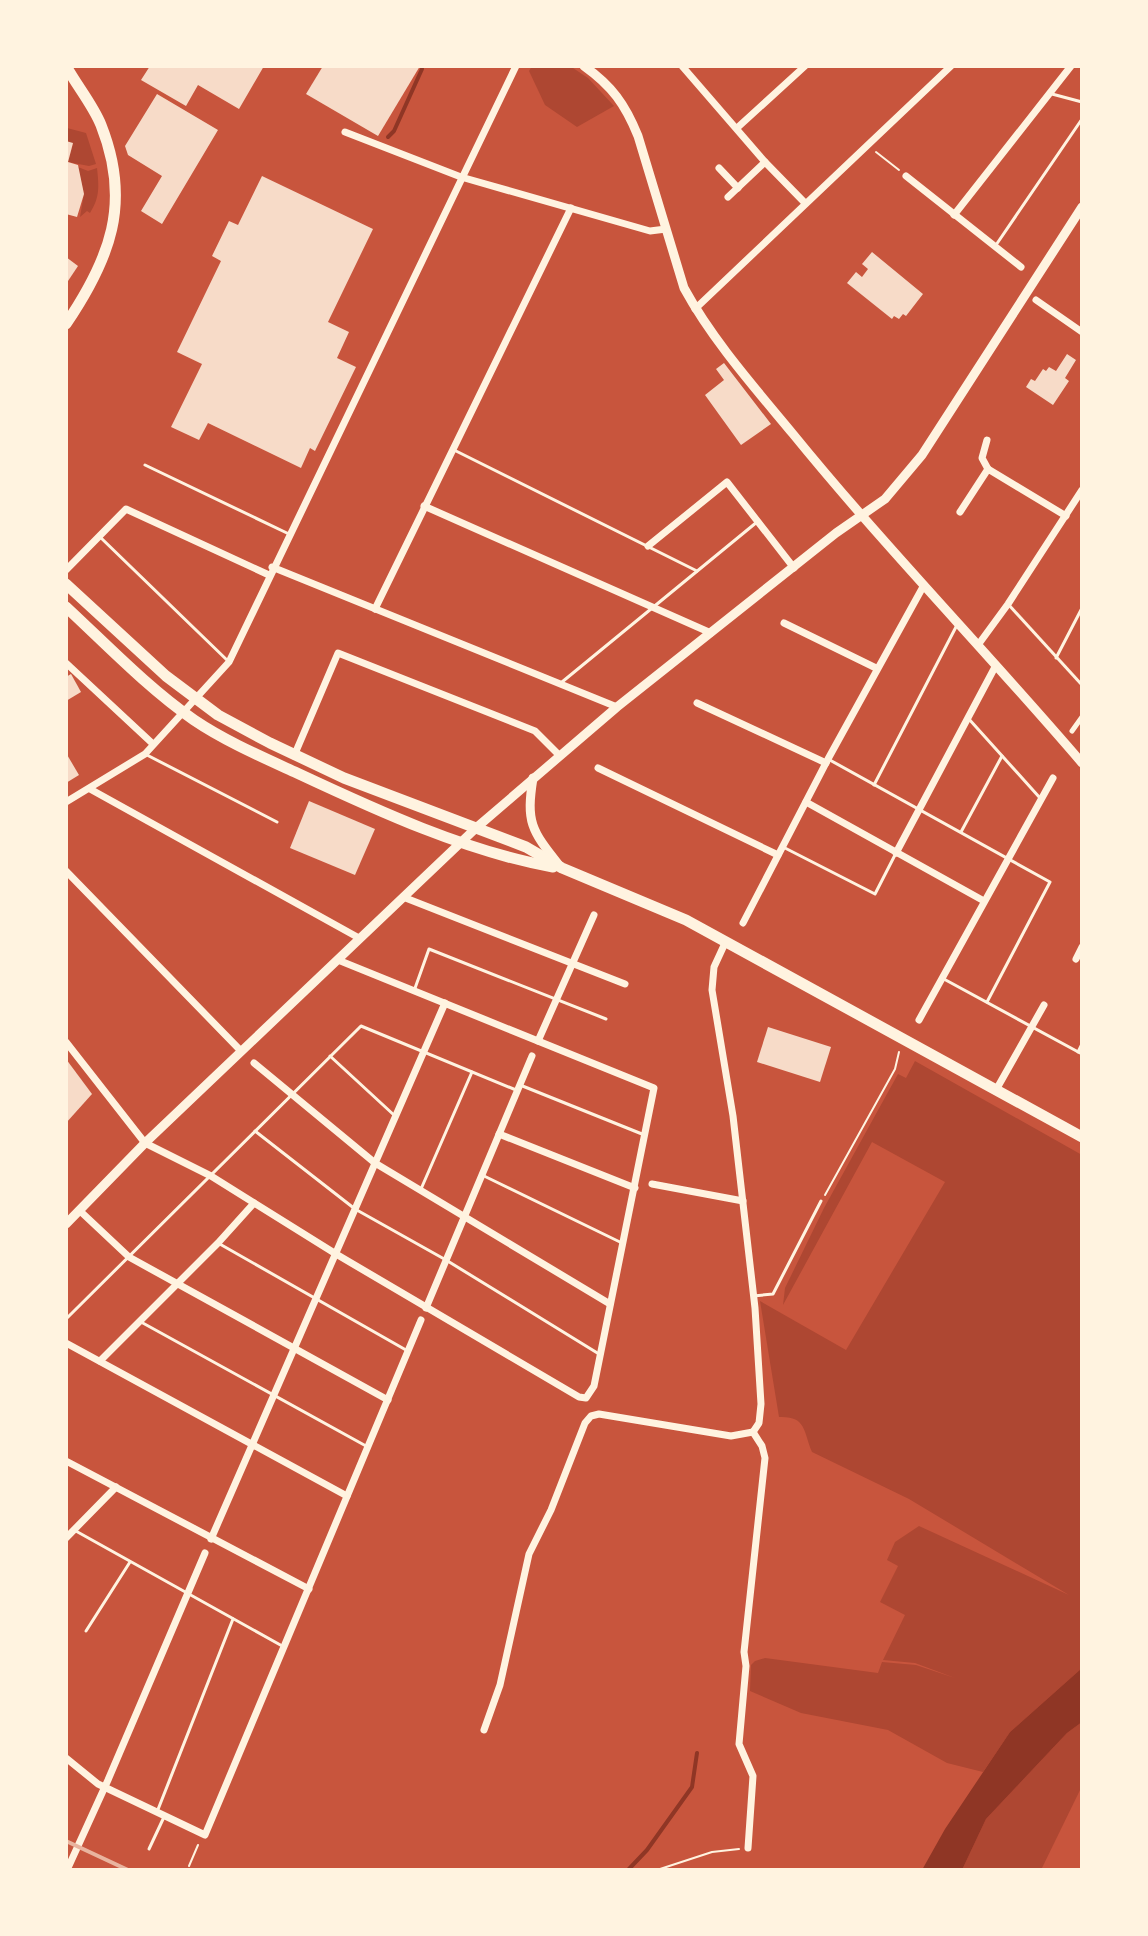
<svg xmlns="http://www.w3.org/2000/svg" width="1148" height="1936" viewBox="0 0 1148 1936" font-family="'Fira Sans',sans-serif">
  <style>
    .green { fill: #ae4732 }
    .water { fill: #8f3625 }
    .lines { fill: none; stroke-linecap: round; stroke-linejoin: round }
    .stream { stroke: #8f3625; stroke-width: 4 }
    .building { fill: #f7dbc8 }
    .path { stroke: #fff3e0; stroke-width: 2 }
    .service { stroke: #fff3e0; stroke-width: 3 }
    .pedestrian { stroke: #fff3e0; stroke-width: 5 }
    .minor { stroke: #fff3e0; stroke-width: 7 }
    .secondary { stroke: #fff3e0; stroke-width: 9 }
    .trunk { stroke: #fff3e0; stroke-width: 11 }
    .rail { stroke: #e9b49f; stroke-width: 4 }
  </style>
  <rect width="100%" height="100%" fill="#c8553d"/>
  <!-- green -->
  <g class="green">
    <polygon points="532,66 570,66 588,78 614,106 577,127 545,105 529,71"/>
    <polygon points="67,128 86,133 96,164 89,166 68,162 73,144 66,141"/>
    <path d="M 78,167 L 88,171 L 97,168 C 99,187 100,197 90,213 L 87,211 L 80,217 L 84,194 Z"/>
    <path d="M 915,1061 L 1082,1155 L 1082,1668 L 1010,1732 L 983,1772 L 947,1763 L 888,1730 L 801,1713 L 750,1691 L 751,1665 L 755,1661 L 765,1658 L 878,1673 L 882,1662 L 916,1665 L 955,1678 L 915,1663 L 883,1660 L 905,1615 L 880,1602 L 898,1566 L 887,1560 L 895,1542 L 919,1526 L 1069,1595 L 909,1499 L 812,1452 C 803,1430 806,1416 779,1417 L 760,1301 L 846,1350 L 945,1182 L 872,1142 L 783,1305 L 785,1288 L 824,1208 L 898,1074 L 906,1078 Z"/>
    <polygon points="1082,1722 1082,1786 1041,1870 962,1870 986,1819 1067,1733"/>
  </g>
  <!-- water -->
  <polygon class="water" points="1082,1668 1082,1722 1067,1733 986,1819 962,1870 922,1870 945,1829 1010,1732"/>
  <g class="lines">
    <!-- stream -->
    <g class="stream">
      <polyline points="388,137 394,131 422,69"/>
      <polyline points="628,1870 647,1850 692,1787 697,1753"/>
    </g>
  </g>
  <!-- building -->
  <g class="building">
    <polygon points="150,66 264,66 239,109 198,85 186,106 141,80"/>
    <polygon points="323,66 420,66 378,136 306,94"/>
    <polygon points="157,94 218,130 162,224 141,211 162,176 128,155 125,146"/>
    <polygon points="66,141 73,143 68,162 78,165 84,194 77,217 66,214"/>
    <polygon points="262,176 373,229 328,322 349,332 337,358 356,367 315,451 310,448 301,468 208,423 199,440 171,427 202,364 177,352 221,261 212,256 229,221 238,225"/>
    <polygon points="872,252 923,294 906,316 903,314 899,319 894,316 892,319 847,283 856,272 862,277 868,269 862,264"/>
    <polygon points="66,257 78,266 66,284"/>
    <polygon points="1067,354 1076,360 1065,378 1069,381 1053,405 1026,387 1031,379 1035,381 1043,369 1046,371 1049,367 1056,371"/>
    <polygon points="724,363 771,424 741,445 705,395 724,380 716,369"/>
    <polygon points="71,674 81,692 66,701 66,677"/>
    <polygon points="66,753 79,775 66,783"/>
    <polygon points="309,801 375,829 355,875 290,848"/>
    <polygon points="768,1027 831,1047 820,1082 757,1062"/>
    <polygon points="66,1059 92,1094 66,1123"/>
  </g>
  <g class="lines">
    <!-- path -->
    <g class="path">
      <polyline points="876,152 899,170"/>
      <polyline points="825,1195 895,1069 899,1052"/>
      <polyline points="189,1866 198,1845"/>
      <polyline points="657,1870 712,1852 739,1849"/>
    </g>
    <!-- service -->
    <g class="service">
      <polyline points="1052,94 1082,102"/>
      <polyline points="996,245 1082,119"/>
      <polyline points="456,451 697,571"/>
      <polyline points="145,465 289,534"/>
      <polyline points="99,536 229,662"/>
      <polyline points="1008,604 1082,685"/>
      <polyline points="1056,658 1082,608"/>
      <polyline points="562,682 757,522"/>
      <polyline points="968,718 1040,798"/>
      <polyline points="145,754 277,822"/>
      <polyline points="828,759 1050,882 987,1002"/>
      <polyline points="874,785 957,625"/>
      <polyline points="961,832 1002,756"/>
      <polyline points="783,847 875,894 896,853"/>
      <polyline points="942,978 1082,1054"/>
      <polyline points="414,991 429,949 606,1019"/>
      <polyline points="1078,1052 1082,1044"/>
      <polyline points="330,1056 395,1116"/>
      <polyline points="520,1085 642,1134"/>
      <polyline points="255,1131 355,1209 446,1260 599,1354"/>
      <polyline points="482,1175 622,1243"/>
      <polyline points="421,1189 472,1072"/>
      <polyline points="218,1243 406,1350"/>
      <polyline points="753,1296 773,1294 821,1201"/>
      <polyline points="66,1319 361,1026 516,1090"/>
      <polyline points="141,1322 366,1446"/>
      <polyline points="74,1530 284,1647"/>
      <polyline points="86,1631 130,1562"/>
      <polyline points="157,1812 233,1619"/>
      <polyline points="149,1849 164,1817"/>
    </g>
    <!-- pedestrian -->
    <polyline class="pedestrian" points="1072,731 1082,717"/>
    <!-- minor -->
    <g class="minor">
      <polyline points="682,66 765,162 805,203"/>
      <polyline points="737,128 805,66"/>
      <polyline points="345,132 461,177 650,231 666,229"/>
      <polyline points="719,168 738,188"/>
      <polyline points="906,176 1021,267"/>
      <polyline points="728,197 765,162"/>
      <polyline points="954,215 1071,66"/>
      <polyline points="1036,300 1082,332"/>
      <polyline points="695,309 951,66"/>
      <polyline points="987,440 982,458 988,469"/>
      <polyline points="424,506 711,633"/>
      <polyline points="960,512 988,469 1066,516"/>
      <polyline points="648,546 727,482 794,568"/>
      <polyline points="272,567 617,707"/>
      <polyline points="66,570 126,509 269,575"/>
      <polyline points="375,609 571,208"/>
      <polyline points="784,623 876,668"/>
      <polyline points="978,645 1008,604 1082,490"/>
      <polyline points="66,663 153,744"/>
      <polyline points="697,703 826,763"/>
      <polyline points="294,756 338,653 535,731 559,755"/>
      <polyline points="598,768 778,855"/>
      <polyline points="90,789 359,938"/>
      <polyline points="66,802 145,754 229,662 516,66"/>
      <polyline points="806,802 984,901"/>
      <polyline points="896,853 995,667"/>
      <polyline points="66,871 241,1051"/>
      <polyline points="403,897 625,984"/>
      <polyline points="743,923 828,759 924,585"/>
      <polyline points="726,941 714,967 712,990 733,1116 755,1308 761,1404 759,1423 753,1432"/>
      <polyline points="1076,959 1082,947"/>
      <polyline points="919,1020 1053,778"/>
      <polyline points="538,1041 594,915"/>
      <polyline points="66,1042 145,1143 211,1176 336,1254 579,1397 586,1398 594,1386 654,1088 338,960"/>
      <polyline points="254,1063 375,1163 610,1304"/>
      <polyline points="996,1090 1044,1005"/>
      <polyline points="499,1134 635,1188"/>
      <polyline points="652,1184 743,1201"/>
      <polyline points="79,1210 129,1257 388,1400"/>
      <polyline points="426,1308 532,1056"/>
      <polyline points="66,1343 347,1496"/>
      <polyline points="100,1361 218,1243 254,1203"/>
      <polyline points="66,1461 309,1589"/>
      <polyline points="66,1538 116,1487"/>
      <polyline points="211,1539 445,1003"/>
      <polyline points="484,1730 500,1685 529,1554 551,1510 585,1423 591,1416 599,1414 731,1436 753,1432"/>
      <polyline points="66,1758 98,1784 205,1835 421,1320"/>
      <polyline points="748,1848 753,1776 739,1744 746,1666 744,1652 765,1458 762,1446 753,1432"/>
      <polyline points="67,1870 108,1780 205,1553"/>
    </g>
    <!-- secondary -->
    <g class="secondary">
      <path d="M 584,66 C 612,86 625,104 638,136 L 684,288 C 713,341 755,388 793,434 C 885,547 987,652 1082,763"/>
      <path d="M 533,778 C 526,822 531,830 559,865"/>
      <polyline points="66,1224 145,1143 476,828 617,707 836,533 885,499 922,455 1082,207"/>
    </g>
    <!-- trunk -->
    <g class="trunk">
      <path d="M 66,324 C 110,259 132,203 101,125 C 93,105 77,86 66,66"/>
      <polyline points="66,584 166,676 218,715 270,743 344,778 526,847 562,868 686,920 1082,1137"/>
      <path d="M 66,607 C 107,645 148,688 194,720 C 225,741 262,757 297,773 C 376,810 467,852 553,867"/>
    </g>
    <!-- rail -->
    <polyline class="rail" points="66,1841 128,1870"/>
  </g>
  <!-- border -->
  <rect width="1148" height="1936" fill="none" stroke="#fff3e0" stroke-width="136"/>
</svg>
